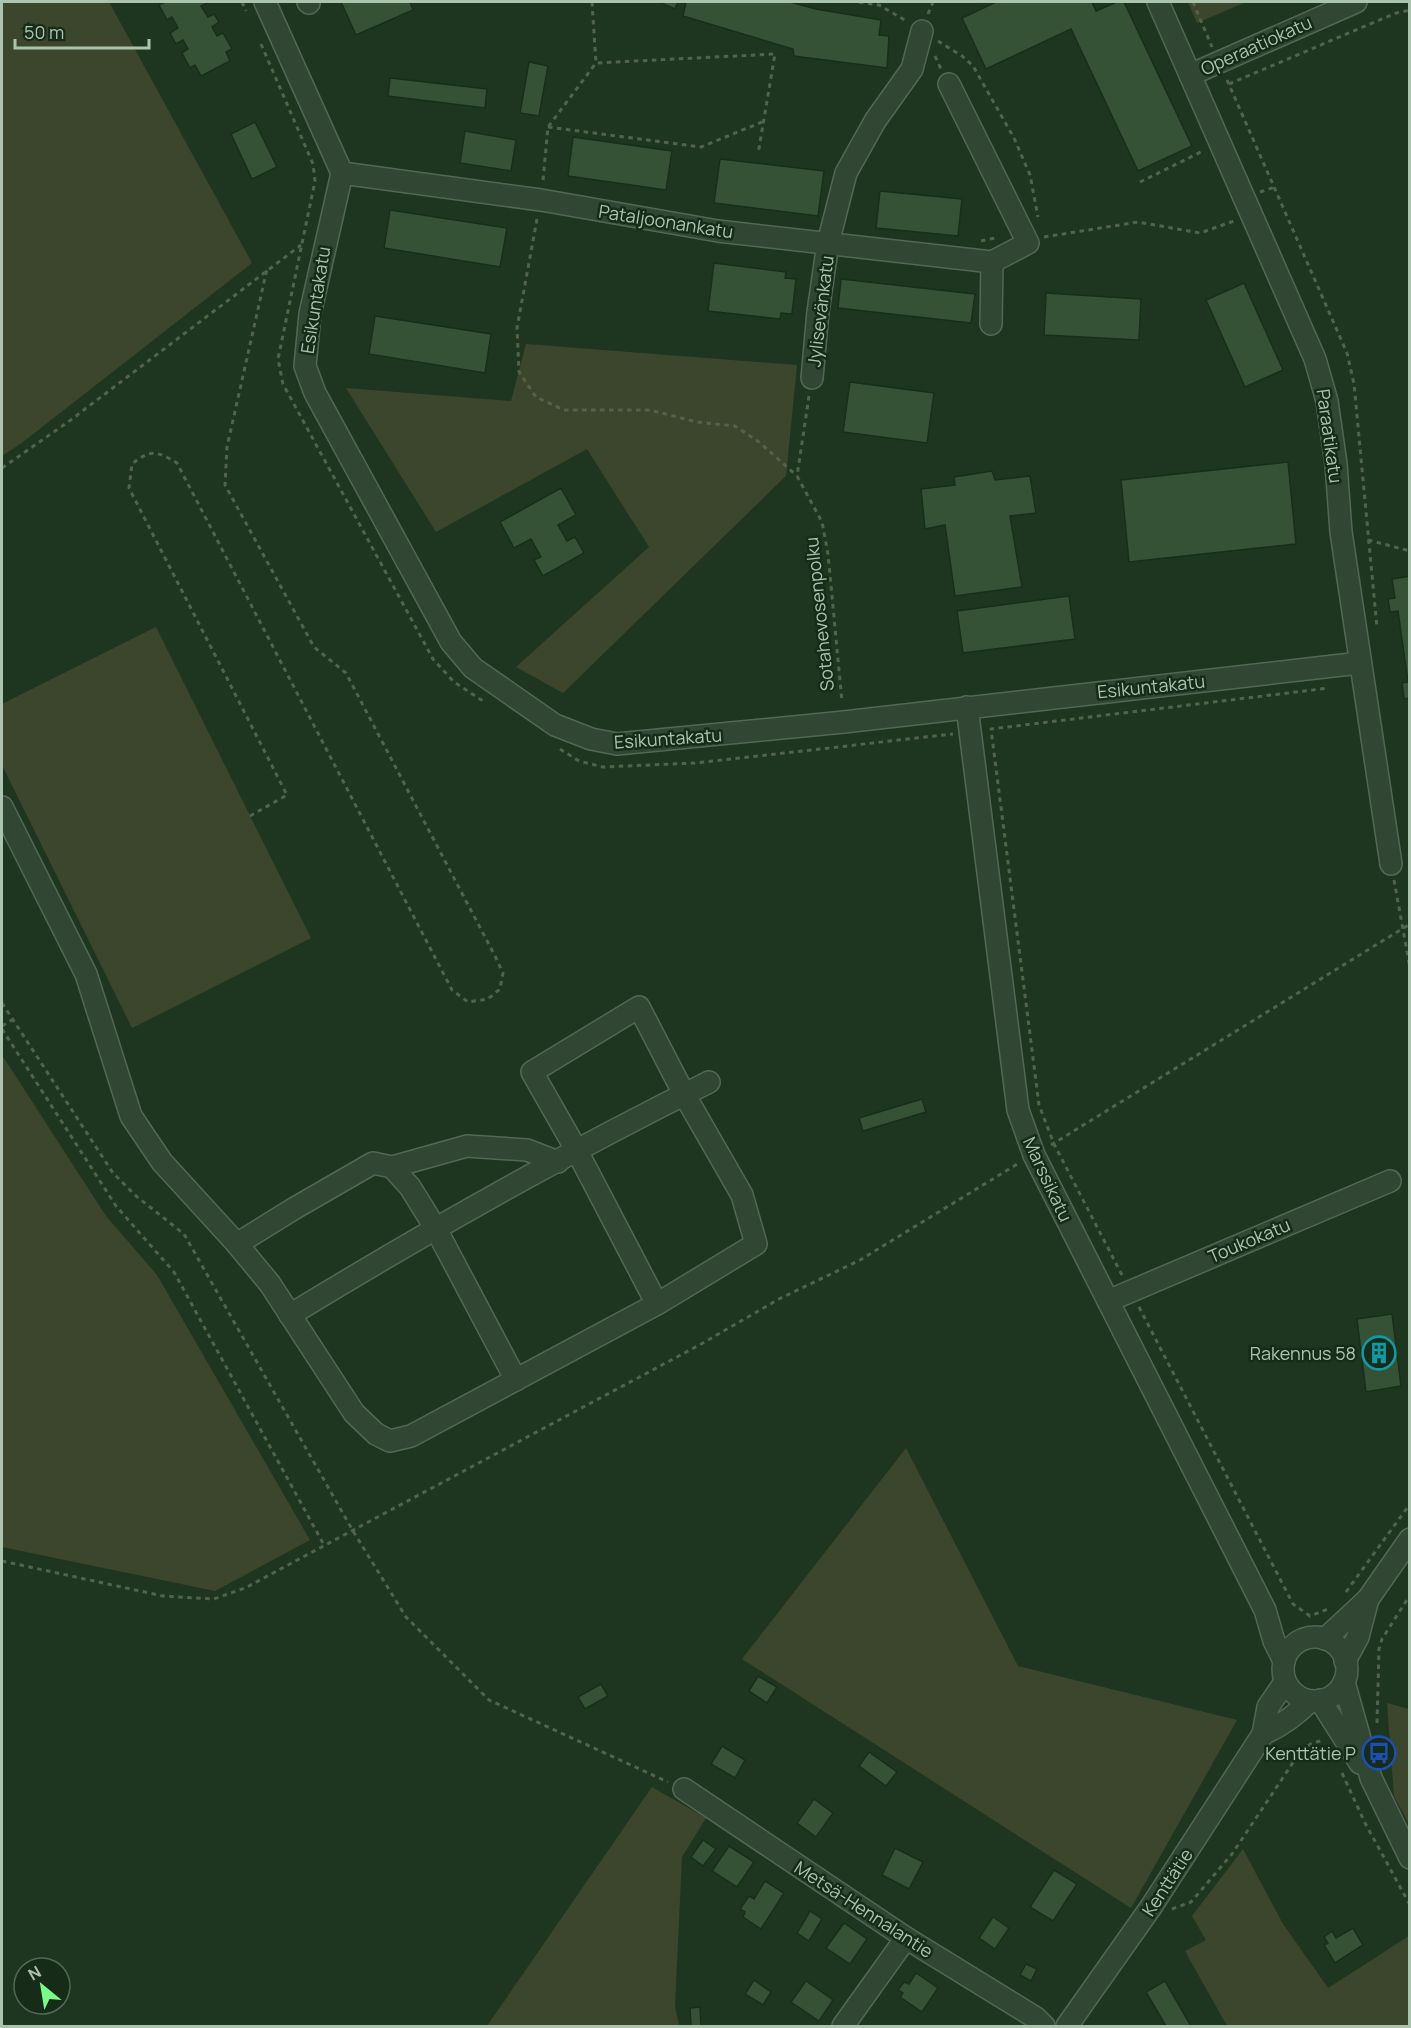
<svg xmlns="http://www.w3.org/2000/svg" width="1411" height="2028" viewBox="0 0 1411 2028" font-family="Manrope,sans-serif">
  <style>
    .green { fill: #3c462c }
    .building { fill: #355237; stroke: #192d1b; stroke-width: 1.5 }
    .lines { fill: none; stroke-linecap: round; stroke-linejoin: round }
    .minor-casing { stroke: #526854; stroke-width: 24 }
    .path { stroke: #53634b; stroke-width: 3; stroke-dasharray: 4.5 4.5; stroke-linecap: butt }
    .minor { stroke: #314734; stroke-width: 21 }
    .labels { text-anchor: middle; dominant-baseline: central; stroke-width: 5; stroke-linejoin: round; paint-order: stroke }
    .street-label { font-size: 18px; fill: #abc4ae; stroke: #172b19 }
    .poi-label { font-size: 18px; fill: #abc4ae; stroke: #172b19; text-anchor: end }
  </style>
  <rect width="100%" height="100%" fill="#1e3620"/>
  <!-- green -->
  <g class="green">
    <polygon points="2,2 109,2 252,263 23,442 2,456"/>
    <polygon points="1188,2 1246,2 1197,23"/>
    <polygon points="526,344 797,365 786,476 563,693 516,667 649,547 587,449 436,532 346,388 511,401"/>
    <polygon points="156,627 311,938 132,1028 2,765 2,704"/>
    <polygon points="2,1055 106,1216 157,1275 310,1540 215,1591 2,1547"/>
    <polygon points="906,1448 1018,1666 1237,1720 1131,1908 742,1659"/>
    <polygon points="1387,1703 1409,1709 1409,1824 1394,1796"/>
    <polygon points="652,1787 706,1818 682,1857 675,2006 679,2026 487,2026"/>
    <polygon points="1243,1849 1283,1924 1328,1988 1409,1936 1409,2026 1227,2026 1185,1951 1206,1940 1192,1916"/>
  </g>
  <!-- building -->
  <g class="building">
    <polygon points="165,2 209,2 201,6 208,17 214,14 219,22 212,27 217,36 223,33 232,49 226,52 230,61 201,76 195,65 190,68 182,53 188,49 183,40 176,44 170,33 178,28 172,17 167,20 159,5"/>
    <polygon points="341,2 410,2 413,10 356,35"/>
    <polygon points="659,2 678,2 675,9"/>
    <polygon points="686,2 790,2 816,9 881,20 879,35 889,36 887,68 794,56 793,49 683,16"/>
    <polygon points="996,2 1092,2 1096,11 1117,2 1124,2 1192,146 1138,171 1071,29 986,69 962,18"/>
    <polygon points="529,62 548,66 539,116 520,113"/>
    <polygon points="390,78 487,89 485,108 388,96"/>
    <polygon points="255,122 277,167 252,179 231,134"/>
    <polygon points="465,131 516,140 511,171 460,163"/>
    <polygon points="573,137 672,151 666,190 568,176"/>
    <polygon points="720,159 824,171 818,216 714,203"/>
    <polygon points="880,191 962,199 958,236 876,228"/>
    <polygon points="390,210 507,228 500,267 384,248"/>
    <polygon points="714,263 786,272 785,278 796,279 792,314 781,313 780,319 708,311"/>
    <polygon points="841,279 975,294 971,323 838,308"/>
    <polygon points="1244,283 1283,370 1245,387 1206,300"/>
    <polygon points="1046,293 1141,299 1139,340 1044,335"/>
    <polygon points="375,316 491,334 485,373 369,354"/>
    <polygon points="850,382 934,393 927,443 843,432"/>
    <polygon points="1288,462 1296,544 1129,562 1121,480"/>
    <polygon points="992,471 995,480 1030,476 1036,513 1010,516 1022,587 955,596 945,525 925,529 921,489 955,485 954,477"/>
    <polygon points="561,488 576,515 558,525 567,541 575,537 584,553 543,576 534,560 541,557 531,539 514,548 500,522"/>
    <polygon points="1410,576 1410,698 1404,699 1402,683 1408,682 1398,611 1390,612 1388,599 1395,598 1392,579"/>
    <polygon points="1069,596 1075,639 963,653 957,611"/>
    <polygon points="922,1099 926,1112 863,1131 859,1118"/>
    <polygon points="1392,1314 1401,1386 1366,1392 1357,1319"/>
    <polygon points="758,1676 777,1687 767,1703 749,1691"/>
    <polygon points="601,1684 608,1696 585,1709 578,1697"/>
    <polygon points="722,1746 745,1760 735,1778 711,1764"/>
    <polygon points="869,1752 897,1772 886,1786 859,1766"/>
    <polygon points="814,1799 833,1813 816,1837 797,1823"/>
    <polygon points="703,1840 716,1849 703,1866 691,1857"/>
    <polygon points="729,1846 754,1862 737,1887 712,1871"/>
    <polygon points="895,1848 923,1862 909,1889 882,1875"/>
    <polygon points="1054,1870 1077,1884 1053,1921 1030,1907"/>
    <polygon points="765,1881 784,1893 761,1929 743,1917 745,1912 740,1909 749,1896 754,1899"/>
    <polygon points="810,1911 822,1919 809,1941 797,1933"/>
    <polygon points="993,1917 1009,1928 995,1949 979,1938"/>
    <polygon points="844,1923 867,1939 850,1964 826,1948"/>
    <polygon points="1353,1928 1363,1945 1335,1963 1324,1945 1328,1943 1324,1937 1332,1931 1336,1938"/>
    <polygon points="1026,1964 1037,1969 1031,1981 1020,1975"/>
    <polygon points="916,1973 938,1988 922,2012 900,1997 903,1993 898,1990 904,1982 909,1984"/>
    <polygon points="754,1980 771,1992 763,2005 745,1994"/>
    <polygon points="806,1981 833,2000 819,2021 791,2002"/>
    <polygon points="1165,1981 1191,2026 1166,2026 1146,1992"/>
    <polygon points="700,2007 701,2026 691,2026 690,2008"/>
  </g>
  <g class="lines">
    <defs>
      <g id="minor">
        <polyline points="265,2 342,173 310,314 305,366 315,393 451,642 473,668 555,725 591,739 617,744 844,722 1360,663"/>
        <polyline points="308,2 309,3"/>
        <polyline points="1158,2 1315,359 1327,401 1336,464 1341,532 1391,864"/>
        <polyline points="1190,75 1356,2"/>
        <polyline points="949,84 1028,243 992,262"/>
        <polyline points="342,173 541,200 718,231 992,262"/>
        <polyline points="991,324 992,262"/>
        <polyline points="812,378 818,312 828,243 846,173 875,121 912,69 922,31"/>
        <polyline points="967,707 1018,1110 1034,1155 1265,1610 1274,1641 1284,1661"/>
        <polyline points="2,807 86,974 131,1116 162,1162 237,1244 270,1284 354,1413 376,1434 390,1441 411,1436 657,1304 577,1151 532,1072 639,1007 684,1094 742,1195 756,1244 657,1304"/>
        <polyline points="392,1167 467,1146 527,1150 558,1162"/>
        <polyline points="237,1244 295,1208 373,1163 392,1167 410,1187 436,1229 516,1380"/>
        <polyline points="1108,1301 1390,1181"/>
        <path d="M 290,1315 C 426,1232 566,1153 709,1082"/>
        <circle cx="1315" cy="1669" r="32"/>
        <polyline points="1325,1639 1368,1599 1410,1539"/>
        <polyline points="1345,1661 1358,1637 1368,1599"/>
        <polyline points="1344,1682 1371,1778 1410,1858"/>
        <polyline points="1320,1700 1360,1763"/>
        <path d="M 1263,1734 C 1281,1726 1296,1715 1310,1701"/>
        <polyline points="684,1789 906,1938 1036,2018 1044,2026"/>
        <polyline points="843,2026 906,1938"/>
        <polyline points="1067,2026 1151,1907 1263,1734 1268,1707 1285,1682"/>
      </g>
    </defs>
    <!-- minor casing -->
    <use href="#minor" class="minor-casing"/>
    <!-- path -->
    <g class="path">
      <polyline points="242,2 246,11"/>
      <polyline points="592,2 596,63 775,54 758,154"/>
      <polyline points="859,2 879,5 908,22"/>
      <polyline points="1193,2 1212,47"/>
      <polyline points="928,14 933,2"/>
      <polyline points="938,41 962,56 973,66 1014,138 1030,175 1038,217"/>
      <polyline points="261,44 313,164 315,181 278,359 283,384 433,659 454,682 486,703"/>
      <polyline points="935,56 941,69"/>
      <polyline points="1227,80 1347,353 1354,384 1377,628"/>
      <polyline points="1229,84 1396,13 1410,10"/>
      <polyline points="548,127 701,147 762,122"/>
      <polyline points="543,180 548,127 596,63"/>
      <polyline points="1140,182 1203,151"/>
      <polyline points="1260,192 1275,187"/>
      <polyline points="537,219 517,328 519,372 536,397 564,410 650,410 697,422 735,426 759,442 797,476"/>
      <polyline points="1044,237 1138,222 1200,233 1234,221"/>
      <polyline points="981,241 995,238"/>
      <polyline points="809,396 797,476 822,522 828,554 842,702"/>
      <polyline points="2,468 68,422 301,245"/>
      <polyline points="1368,540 1410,551"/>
      <polyline points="560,749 579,761 603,767 695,763 953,734"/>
      <path d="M 250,816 L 287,795 L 129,488 L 132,464 C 150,449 157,451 177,463 L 452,990 L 468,1002 L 488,999 L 500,989 L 503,973 L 495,956 L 346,673 L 314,647 L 225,485 L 227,447 L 267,269"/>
      <polyline points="1394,880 1410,968"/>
      <polyline points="2,1003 113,1173 136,1196 184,1234 353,1531 406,1617 489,1700 668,1782"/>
      <polyline points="2,1026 12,1020"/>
      <polyline points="2,1029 116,1206 174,1272 324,1545"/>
      <polyline points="1051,1145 1410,924"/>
      <polyline points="1122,1275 1054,1144 1039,1105 991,729 1329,688"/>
      <polyline points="1139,1307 1293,1604 1310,1616 1328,1609"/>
      <polyline points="2,1561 163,1596 214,1599 245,1588 703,1343 779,1299 860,1260 1019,1163"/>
      <polyline points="1346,1592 1410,1504"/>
      <polyline points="1377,1723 1379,1649 1382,1639 1410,1595"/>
      <polyline points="1342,1773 1365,1823 1410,1905"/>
      <polyline points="1172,1909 1191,1902 1232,1854 1300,1752 1312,1743 1324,1740"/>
    </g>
    <!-- minor -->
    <use href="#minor" class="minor"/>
  </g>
  <!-- icons -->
  <defs>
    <symbol id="building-ring" viewBox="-11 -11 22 22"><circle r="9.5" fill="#172b19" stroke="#0f9aa8" stroke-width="1.5"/><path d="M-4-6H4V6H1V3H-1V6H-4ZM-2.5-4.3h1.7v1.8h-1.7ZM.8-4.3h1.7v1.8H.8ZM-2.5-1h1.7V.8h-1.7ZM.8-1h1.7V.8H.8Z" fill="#0f9aa8"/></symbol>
    <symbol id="bus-ring" viewBox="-11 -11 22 22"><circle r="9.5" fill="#172b19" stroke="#1a4fb4" stroke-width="1.5"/><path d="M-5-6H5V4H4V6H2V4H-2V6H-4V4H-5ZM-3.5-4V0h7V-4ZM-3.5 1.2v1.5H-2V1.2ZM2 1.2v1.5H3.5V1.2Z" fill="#1a4fb4"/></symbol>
  </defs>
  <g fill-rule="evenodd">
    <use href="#building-ring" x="1360" y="1334" width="38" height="38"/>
    <use href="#bus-ring" x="1360" y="1734" width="38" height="38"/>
  </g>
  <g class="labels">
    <!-- street labels -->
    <g class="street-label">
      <text transform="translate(1256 45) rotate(-24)">Operaatiokatu</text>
      <text transform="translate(666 221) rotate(9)">Pataljoonankatu</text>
      <text transform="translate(315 300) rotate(-81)">Esikuntakatu</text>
      <text transform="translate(820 311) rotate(-83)">Jylisevänkatu</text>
      <text transform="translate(1330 436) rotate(82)">Paraatikatu</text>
      <text transform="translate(819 614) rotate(-96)">Sotahevosenpolku</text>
      <text transform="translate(1151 686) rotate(-6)">Esikuntakatu</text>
      <text transform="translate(668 738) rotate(-4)">Esikuntakatu</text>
      <text transform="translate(1048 1179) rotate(65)">Marssikatu</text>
      <text transform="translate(1249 1240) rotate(-23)">Toukokatu</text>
      <text transform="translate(1167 1882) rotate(-57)">Kenttätie</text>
      <text transform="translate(864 1909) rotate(33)">Metsä-Hennalantie</text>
    </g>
    <!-- poi labels -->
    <g class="poi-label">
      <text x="1356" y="1353">Rakennus 58</text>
      <text x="1356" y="1753">Kenttätie P</text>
    </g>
  </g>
  <!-- border -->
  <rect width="1411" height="2028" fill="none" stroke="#abc4ae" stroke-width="6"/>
  <!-- north arrow -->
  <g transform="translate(42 1986) rotate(330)"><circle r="28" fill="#172b19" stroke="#526855" stroke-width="1.5"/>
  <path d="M0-4.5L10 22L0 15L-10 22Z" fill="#78fc89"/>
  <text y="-9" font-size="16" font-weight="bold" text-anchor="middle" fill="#abc4ae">N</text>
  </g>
  <!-- scale -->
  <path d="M15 39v9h134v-9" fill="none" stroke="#abc4ae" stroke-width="3"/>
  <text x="24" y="39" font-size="18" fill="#abc4ae" stroke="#172b19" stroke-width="4.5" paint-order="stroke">50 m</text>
</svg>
